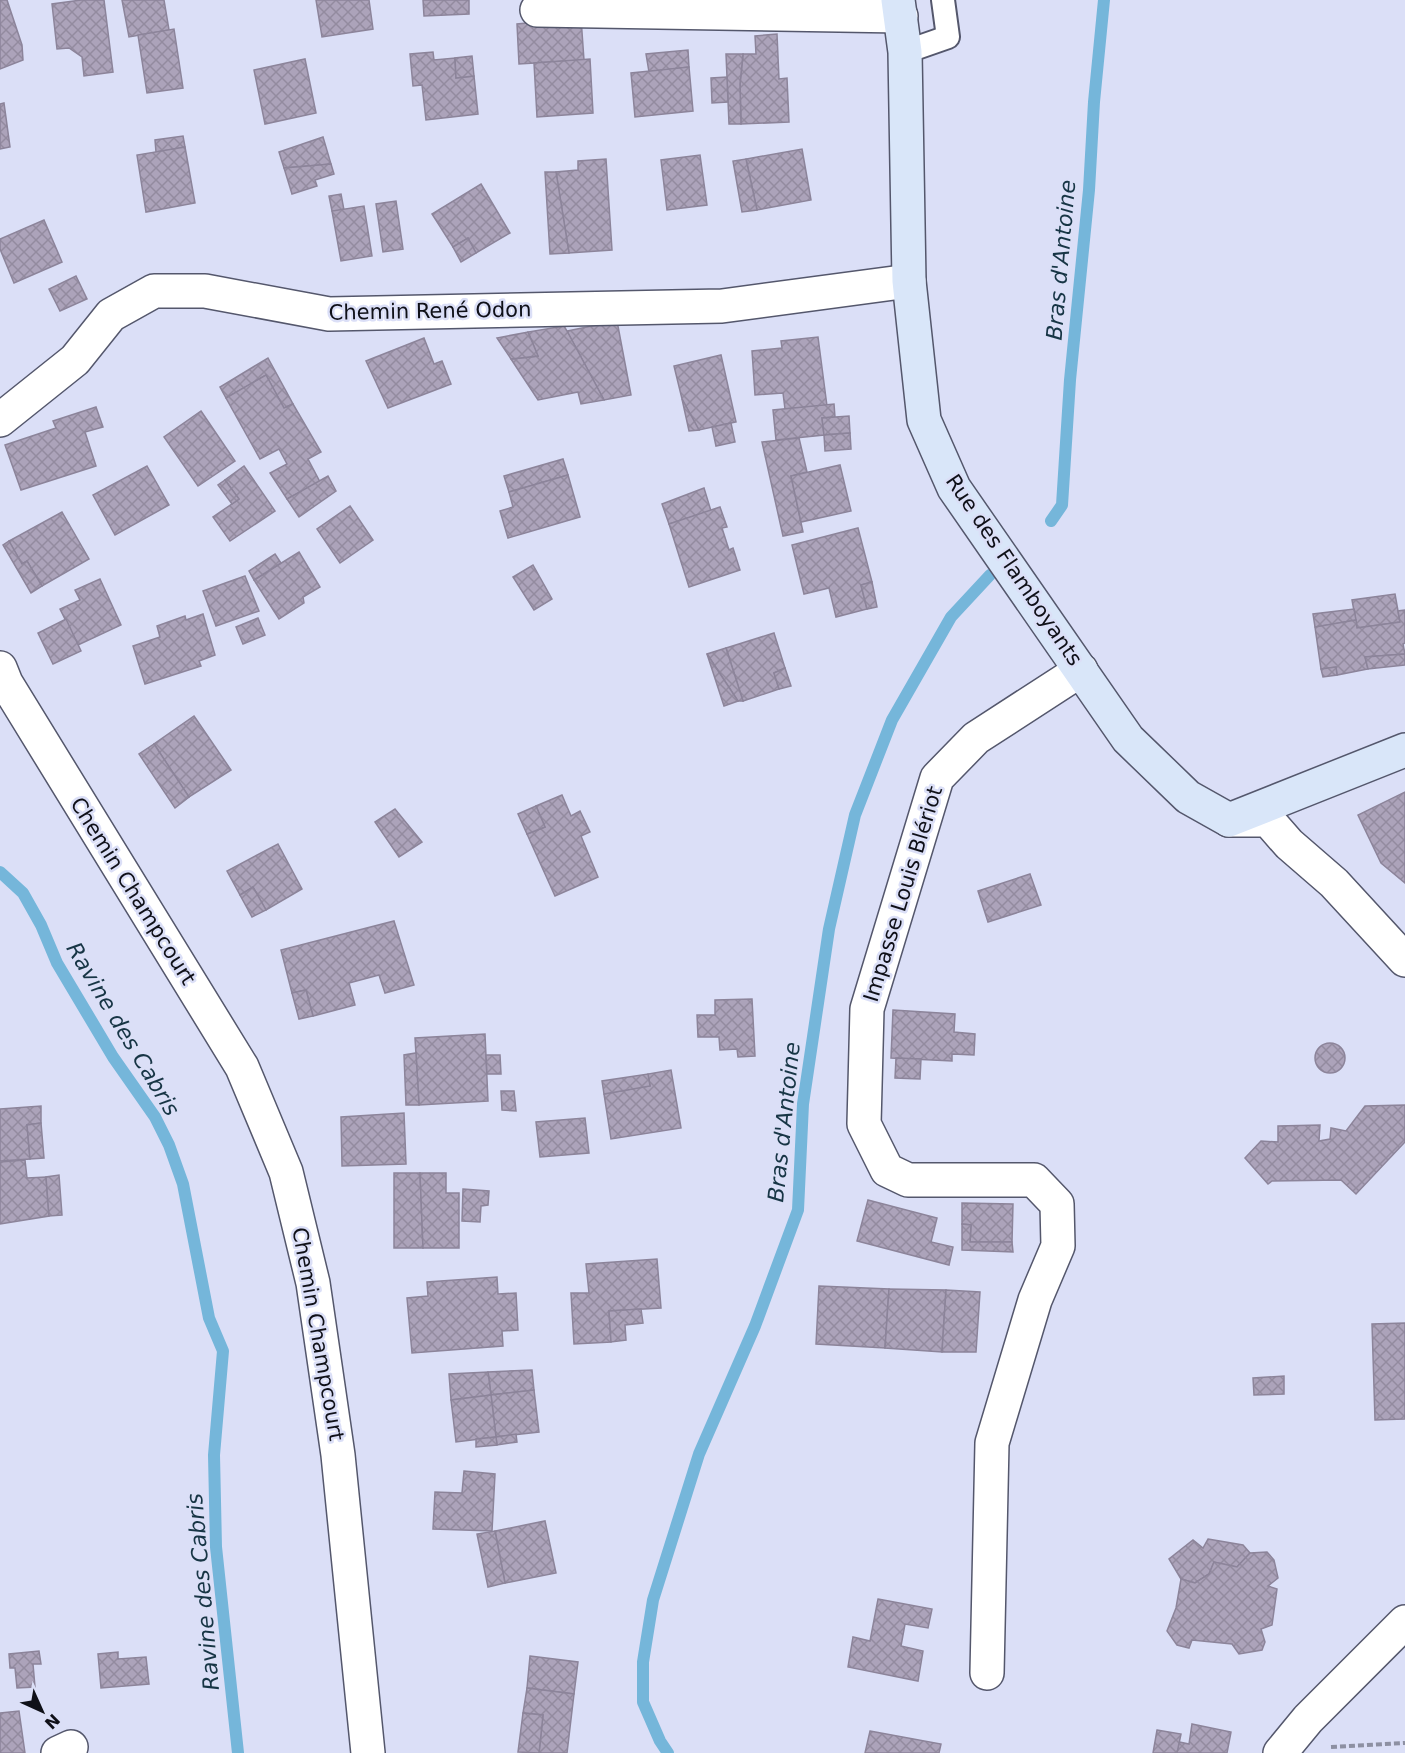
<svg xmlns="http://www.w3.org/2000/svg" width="1405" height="1753" viewBox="0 0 1405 1753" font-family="'DejaVu Sans',sans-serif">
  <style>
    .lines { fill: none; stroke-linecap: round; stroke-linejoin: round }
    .stream { stroke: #75b6da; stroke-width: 12 }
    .building { fill: url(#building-cross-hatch); stroke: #8c849a; stroke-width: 1.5 }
    .lane-casing { stroke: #54576c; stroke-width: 26 }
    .street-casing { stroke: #54576c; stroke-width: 36 }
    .secondary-casing { stroke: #54576c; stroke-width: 36 }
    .path { stroke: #8d90a2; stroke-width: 4; stroke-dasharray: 6 3; stroke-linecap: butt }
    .lane { stroke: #fff; stroke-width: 22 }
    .street { stroke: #fff; stroke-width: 33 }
    .secondary { stroke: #d9e6f9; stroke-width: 33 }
    .labels { text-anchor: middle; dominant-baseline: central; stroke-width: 5; stroke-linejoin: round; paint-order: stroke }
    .street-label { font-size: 21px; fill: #0f1018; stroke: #dbdff7 }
    .water-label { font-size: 22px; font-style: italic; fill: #173545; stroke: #dbdff7 }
  </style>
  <defs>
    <pattern id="building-cross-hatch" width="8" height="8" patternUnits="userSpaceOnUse" patternTransform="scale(1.5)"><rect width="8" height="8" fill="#aca3ba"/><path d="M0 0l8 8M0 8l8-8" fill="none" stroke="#938b9f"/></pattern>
  </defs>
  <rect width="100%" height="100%" fill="#dbdff7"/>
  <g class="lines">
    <!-- stream -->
    <g class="stream">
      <polyline points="1051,521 1062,505 1070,380 1089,190 1094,102 1104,0"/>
      <polyline points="0,872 23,893 41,925 57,963 113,1057 155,1117 169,1145 183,1184 209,1318 223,1351 214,1455 216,1547 238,1753"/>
      <polyline points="668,1753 660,1741 643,1702 643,1662 653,1600 699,1454 755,1326 798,1210 803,1104 829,929 855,815 892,720 951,617 990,575"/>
    </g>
  </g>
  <!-- building -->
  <g class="building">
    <polygon points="0,0 7,0 22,45 23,60 0,69"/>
    <polygon points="81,0 104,0 113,72 84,76 82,57 69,48 57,49 52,4"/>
    <polygon points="122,0 164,0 169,30 129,37"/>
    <polygon points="316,0 369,0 373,29 322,37"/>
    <polygon points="423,0 469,0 469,14 424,16"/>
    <polygon points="581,18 584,60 519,64 517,24"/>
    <polygon points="174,29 183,88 147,93 138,35"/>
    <polygon points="777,34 779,79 787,78 789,122 741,124 740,84 743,54 756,54 755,36"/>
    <polygon points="688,50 689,67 649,72 646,54"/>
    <polygon points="433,52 434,60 455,58 456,78 474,76 478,114 426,120 422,85 413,86 410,54"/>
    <polygon points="726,54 743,54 740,84 741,124 729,124"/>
    <polygon points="472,56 474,76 456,78 455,58"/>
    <polygon points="305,59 316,113 265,124 254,70"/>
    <polygon points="590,59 593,113 537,117 534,63"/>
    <polygon points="689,67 693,111 635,117 631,73"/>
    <polygon points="727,77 728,102 712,103 711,78"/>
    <polygon points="4,103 10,147 0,149 0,104"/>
    <polygon points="183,136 185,147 156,152 155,140"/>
    <polygon points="323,137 331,164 284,168 279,152"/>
    <polygon points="185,147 195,203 146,212 137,155"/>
    <polygon points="802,149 811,200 757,210 746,159"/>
    <polygon points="700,155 707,205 667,210 661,160"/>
    <polygon points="606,159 612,250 569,253 556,172 578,170 578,161"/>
    <polygon points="746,159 757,210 742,212 733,161"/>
    <polygon points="331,164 334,174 315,180 317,186 292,194 284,168"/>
    <polygon points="545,172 556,172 569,253 550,254"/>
    <polygon points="481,184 510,233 476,253 468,238 453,247 432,214"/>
    <polygon points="341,194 344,210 332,211 329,196"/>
    <polygon points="396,201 403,249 383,252 376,204"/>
    <polygon points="364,206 372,256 341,261 332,211"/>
    <polygon points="44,220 62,262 14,283 0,249 0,239"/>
    <polygon points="468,238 476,253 461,262 453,247"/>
    <polygon points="76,276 87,299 60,311 49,289"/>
    <polygon points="617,321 631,395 604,400 567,331"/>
    <polygon points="564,326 567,331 604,400 581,404 578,392 538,400 511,359 538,356 528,332"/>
    <polygon points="528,332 538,356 511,359 497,338"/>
    <polygon points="818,337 827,406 785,409 783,393 755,395 752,351 782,348 781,341"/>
    <polygon points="424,338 434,364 442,361 451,384 388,408 366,361"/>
    <polygon points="721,355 736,422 699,430 682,399 674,366"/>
    <polygon points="268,358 293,404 284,408 266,375 226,398 220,387"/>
    <polygon points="266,375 284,408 293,404 321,452 308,459 320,482 287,499 270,473 287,464 279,449 260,459 226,398"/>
    <polygon points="682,399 699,430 689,431"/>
    <polygon points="834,404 835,417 822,418 824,435 776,440 773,410"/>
    <polygon points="96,407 103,427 85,432 96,466 21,490 5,445 56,428 53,421"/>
    <polygon points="201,411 235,461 198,486 164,437"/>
    <polygon points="849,416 850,433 824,435 822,418"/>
    <polygon points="731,423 735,442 716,446 712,427"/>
    <polygon points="850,433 851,449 825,451 824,435"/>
    <polygon points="799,438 807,472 791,476 803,532 783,536 762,442"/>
    <polygon points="563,459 568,475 509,492 504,476"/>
    <polygon points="840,465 851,511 801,522 791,476"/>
    <polygon points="147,466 169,505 115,535 93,495"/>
    <polygon points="244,466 275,511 230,541 213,517 239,499 225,480"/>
    <polygon points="568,475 580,517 508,538 500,511 513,507 509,492"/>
    <polygon points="328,476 336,491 299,517 287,499"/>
    <polygon points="225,480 239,499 232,504 218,485"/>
    <polygon points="704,488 711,511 669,524 662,504"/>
    <polygon points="350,506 373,540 340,563 317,529"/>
    <polygon points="720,507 727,527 722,528 729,550 733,548 740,570 689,587 669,524"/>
    <polygon points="62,512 89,559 42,586 27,561 22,564 9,541"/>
    <polygon points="858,528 872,582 861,585 867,609 836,617 829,588 804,594 792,545"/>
    <polygon points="9,541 22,564 27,561 42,586 31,593 3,545"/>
    <polygon points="299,552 320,587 303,597 304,603 279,619 254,580"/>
    <polygon points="275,554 281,563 254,580 249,571"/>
    <polygon points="533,565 552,599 534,610 513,577"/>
    <polygon points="245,576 259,611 216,626 203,591"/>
    <polygon points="100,579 121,625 78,645 60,609 80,600 75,590"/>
    <polygon points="872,582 877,607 867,609 861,585"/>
    <polygon points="1395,594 1400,622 1357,628 1352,600"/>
    <polygon points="1354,609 1356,620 1315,627 1313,614"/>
    <polygon points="1405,610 1405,643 1403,644 1405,654 1365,657 1368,669 1337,675 1336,667 1321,669 1315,627 1356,620 1357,628 1400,622 1398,611"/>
    <polygon points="203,614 215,655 199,661 201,666 145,684 133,646 160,637 157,626 185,616 186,620"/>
    <polygon points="258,618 265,635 243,644 236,627"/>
    <polygon points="66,619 81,651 53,664 38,633"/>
    <polygon points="774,633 785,668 774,673 779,689 743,701 726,648"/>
    <polygon points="726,648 743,701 738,701 707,654"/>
    <polygon points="707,654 738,701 724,706"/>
    <polygon points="1405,654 1405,665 1368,669 1365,657"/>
    <polygon points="1336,667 1337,675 1323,677 1321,669"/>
    <polygon points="785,668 791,686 779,689 774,673"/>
    <polygon points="194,716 231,770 189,797 154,744"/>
    <polygon points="154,744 189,797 175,808 139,754"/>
    <polygon points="1405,792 1405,883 1381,863 1358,815"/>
    <polygon points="562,795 571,816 580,811 590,832 581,836 598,877 555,896 527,834 545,827 536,806"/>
    <polygon points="536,806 545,827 527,834 518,814"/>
    <polygon points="395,809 422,842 399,857 375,822"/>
    <polygon points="278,844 302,889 266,910 253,887 240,895 227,871"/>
    <polygon points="1030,874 1041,905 988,922 978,891"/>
    <polygon points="253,887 266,910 252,917 240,895"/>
    <polygon points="394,921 414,985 385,993 379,975 349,983 355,1005 313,1016 306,990 292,993 281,950"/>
    <polygon points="306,990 313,1016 299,1019 292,993"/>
    <polygon points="752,999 755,1056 738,1057 737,1049 720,1050 719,1037 698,1037 697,1015 715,1015 715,1000"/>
    <polygon points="893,1010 955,1014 954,1032 975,1034 974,1055 952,1054 952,1061 891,1058"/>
    <polygon points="485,1034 488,1101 419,1105 415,1038"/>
    <circle cx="1330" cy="1058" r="15"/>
    <polygon points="416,1053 419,1105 406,1105 404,1055"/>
    <polygon points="486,1055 500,1055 501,1074 487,1074"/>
    <polygon points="896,1058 921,1059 920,1079 895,1078"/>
    <polygon points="671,1070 681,1128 611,1139 604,1094 650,1086 648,1074"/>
    <polygon points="648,1074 650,1086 604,1094 602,1081"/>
    <polygon points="501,1091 514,1091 516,1111 502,1110"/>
    <polygon points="1405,1105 1405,1142 1356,1194 1341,1180 1272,1181 1268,1184 1245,1158 1261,1141 1278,1142 1278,1126 1320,1125 1319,1141 1330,1139 1331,1128 1346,1131 1365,1106"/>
    <polygon points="41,1106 41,1123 27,1125 30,1159 0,1161 0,1109"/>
    <polygon points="404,1113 406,1164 342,1166 341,1117"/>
    <polygon points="585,1118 589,1153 540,1157 536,1122"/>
    <polygon points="41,1123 44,1158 30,1159 27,1125"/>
    <polygon points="25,1160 27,1178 46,1177 49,1216 0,1224 0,1162"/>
    <polygon points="394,1173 420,1173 423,1248 394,1248"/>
    <polygon points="420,1173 446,1173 446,1193 459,1193 459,1248 423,1248"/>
    <polygon points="59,1175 62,1215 49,1216 46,1177"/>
    <polygon points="463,1189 489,1191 488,1205 481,1206 480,1222 462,1221"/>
    <polygon points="868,1200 937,1218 931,1242 953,1247 949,1265 857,1241"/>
    <polygon points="962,1203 1013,1204 1012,1242 970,1242 971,1225 962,1224"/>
    <polygon points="962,1224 971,1225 970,1242 1012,1242 1013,1252 962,1250"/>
    <polygon points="657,1259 661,1308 609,1311 611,1342 574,1344 571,1293 589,1293 586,1264"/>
    <polygon points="497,1277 498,1294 516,1293 518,1330 502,1331 503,1346 412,1353 407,1298 428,1296 427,1282"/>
    <polygon points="819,1286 889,1289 885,1348 816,1344"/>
    <polygon points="889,1289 946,1290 942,1352 885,1348"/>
    <polygon points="946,1290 980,1292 976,1352 942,1352"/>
    <polygon points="641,1309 643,1323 625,1325 626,1340 611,1342 609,1311"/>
    <polygon points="1405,1323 1405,1419 1375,1420 1372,1324"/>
    <polygon points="532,1370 534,1390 491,1395 488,1372"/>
    <polygon points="488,1372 491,1395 451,1400 449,1374"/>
    <polygon points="1284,1376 1284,1394 1254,1395 1253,1378"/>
    <polygon points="534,1390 539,1432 496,1437 491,1395"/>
    <polygon points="491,1395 496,1437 456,1442 451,1400"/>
    <polygon points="516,1434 517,1442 497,1445 496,1437"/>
    <polygon points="496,1437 497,1445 476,1447 476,1439"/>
    <polygon points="464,1471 495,1474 492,1531 433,1529 435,1492 462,1493"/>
    <polygon points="545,1521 556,1573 505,1583 495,1531"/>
    <polygon points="495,1531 505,1583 488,1587 477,1534"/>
    <polygon points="1208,1539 1243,1545 1250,1553 1237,1567 1214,1562 1209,1574 1195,1583 1181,1579 1169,1559 1193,1540 1203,1548"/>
    <polygon points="1267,1552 1274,1560 1278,1578 1268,1586 1277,1589 1272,1625 1261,1629 1265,1642 1262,1650 1239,1654 1232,1644 1192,1640 1189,1648 1177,1645 1167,1631 1176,1608 1181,1579 1195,1583 1209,1574 1214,1562 1237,1567 1250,1553"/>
    <polygon points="878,1599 932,1609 928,1628 905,1624 901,1646 923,1651 918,1681 848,1667 853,1637 870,1641"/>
    <polygon points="39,1651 41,1664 33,1664 35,1687 17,1688 15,1668 10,1668 9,1654"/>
    <polygon points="118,1652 118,1659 146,1657 149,1684 101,1688 98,1654"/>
    <polygon points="530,1656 578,1662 574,1694 527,1688"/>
    <polygon points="527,1688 574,1694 567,1753 539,1753 543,1715 523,1713"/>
    <polygon points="19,1711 25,1753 0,1753 0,1713"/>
    <polygon points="523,1713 543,1715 539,1753 518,1752"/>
    <polygon points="1192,1724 1231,1732 1227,1753 1177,1753 1179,1742 1189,1744"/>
    <polygon points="1157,1730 1181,1734 1177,1753 1153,1753"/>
    <polygon points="870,1731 941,1744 939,1753 865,1753"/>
  </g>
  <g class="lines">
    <defs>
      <polyline id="lane" points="905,52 948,37 943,0"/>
      <g id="street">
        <polyline points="537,10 901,16"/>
        <polyline points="0,420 75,360 111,315 154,291 205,291 329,314 722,306 909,281"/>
        <polyline points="0,668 6,683 242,1067 286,1172 313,1283 338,1455 368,1753"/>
        <polyline points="1229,820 1268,820 1289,844 1334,883 1405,960"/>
        <polyline points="987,1673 992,1443 1035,1300 1058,1246 1057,1204 1034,1180 908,1180 887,1170 864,1124 867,1009 937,778 976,738 1081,670"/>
        <polyline points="58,1753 71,1747"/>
        <polyline points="1280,1753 1308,1719 1405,1622"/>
      </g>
      <polyline id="secondary" points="898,0 905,52 909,281 924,420 954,488 1128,739 1188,797 1229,820 1405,750"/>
    </defs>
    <!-- lane casing -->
    <use href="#lane" class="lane-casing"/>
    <!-- street casing -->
    <use href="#street" class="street-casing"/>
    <!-- secondary casing -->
    <use href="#secondary" class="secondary-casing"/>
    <!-- path -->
    <polyline class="path" points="1331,1747 1405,1743"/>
    <!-- lane -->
    <use href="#lane" class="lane"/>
    <!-- street -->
    <use href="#street" class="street"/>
    <!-- secondary -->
    <use href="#secondary" class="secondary"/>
  </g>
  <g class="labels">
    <!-- street labels -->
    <g class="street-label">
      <text transform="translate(430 311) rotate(-1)">Chemin René Odon</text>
      <text transform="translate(1014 570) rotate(56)">Rue des Flamboyants</text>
      <text transform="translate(133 891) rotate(58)">Chemin Champcourt</text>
      <text transform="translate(903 894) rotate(-73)">Impasse Louis Blériot</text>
      <text transform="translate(318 1334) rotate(80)">Chemin Champcourt</text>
    </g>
    <!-- water labels -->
    <g class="water-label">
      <text transform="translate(1061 260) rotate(-85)">Bras d'Antoine</text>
      <text transform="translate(123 1029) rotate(59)">Ravine des Cabris</text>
      <text transform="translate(784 1122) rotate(-84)">Bras d'Antoine</text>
      <text transform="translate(203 1592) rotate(-95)">Ravine des Cabris</text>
    </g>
  </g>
  <!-- north arrow -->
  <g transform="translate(42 1711) rotate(135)" stroke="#dbdff7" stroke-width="4.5" paint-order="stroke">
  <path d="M0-4.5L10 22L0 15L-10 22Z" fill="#0f1018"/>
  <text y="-9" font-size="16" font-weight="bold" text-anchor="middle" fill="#0f1018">N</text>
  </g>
</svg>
